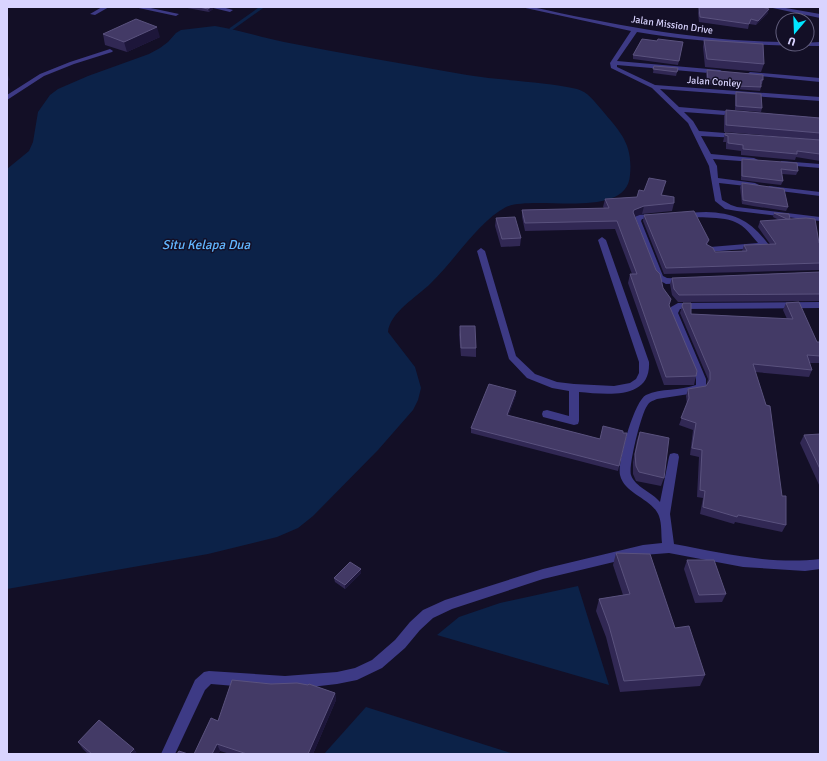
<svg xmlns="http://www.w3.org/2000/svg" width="827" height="761" viewBox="0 0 827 761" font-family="Signika,sans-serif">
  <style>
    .water { fill: #0c2248 }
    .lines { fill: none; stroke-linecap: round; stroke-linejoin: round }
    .stream { stroke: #0c2248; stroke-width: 3 }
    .minor { fill: #3d3a85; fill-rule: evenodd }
    .wall { fill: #312854 }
    .shaded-wall { fill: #1d163a }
    .building { fill: #433a66; stroke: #5a527e }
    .labels { text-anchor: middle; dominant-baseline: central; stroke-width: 3; stroke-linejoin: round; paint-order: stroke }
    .far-street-label { font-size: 10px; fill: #d9d4ff; stroke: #130f26 }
    .water-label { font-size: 13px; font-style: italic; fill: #62b6ff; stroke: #130f26 }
  </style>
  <rect width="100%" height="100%" fill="#130f26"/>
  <!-- water -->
  <g class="water">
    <path d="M 215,26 C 239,30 260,37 284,42 C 345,54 406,64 467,75 C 504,81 541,81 577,89 C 588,92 594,101 601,109 C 620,132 633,143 630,175 C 627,221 535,194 506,207 C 479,221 454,261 431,283 C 417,297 390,312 388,332 L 415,367 L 421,388 L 418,400 L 413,410 L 378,450 L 313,516 L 298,528 L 277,537 L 208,554 L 7,589 L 7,169 L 29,151 L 33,142 L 38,112 L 50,95 L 58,89 L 88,76 L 149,54 L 160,48 L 168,42 L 176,33 L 181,30 Z"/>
    <polygon points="578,586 609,685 437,635 459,617 500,603"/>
    <polygon points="366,707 514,754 324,754"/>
  </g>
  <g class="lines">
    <!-- stream -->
    <polyline class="stream" points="231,29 262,7"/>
    <!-- minor -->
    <g class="minor">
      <polygon points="102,7 109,7 95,15 90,14"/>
      <polygon points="134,7 146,7 179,14 176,16"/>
      <polygon points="209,7 222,7 233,10 230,12"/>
      <path d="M 521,7 L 532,7 C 615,25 697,41 783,42 L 783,44 L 820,42 L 820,46 C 758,46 697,42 637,32 L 617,61 L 720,70 L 723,72 L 720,74 L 617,65 L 617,67 L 655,85 L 820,97 L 820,101 L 660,89 L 679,107 L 738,112 L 741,114 L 738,116 L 684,112 L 693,121 L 699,131 L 738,134 L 742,136 L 738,138 L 701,136 L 711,154 L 754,158 L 758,160 L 754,162 L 713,159 L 717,166 L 718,178 L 755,183 L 759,185 L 755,187 L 719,183 L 722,200 L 731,205 L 737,207 L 820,217 L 820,221 L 737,211 L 725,209 L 715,201 L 709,166 L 688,123 L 652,88 L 611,68 L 610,63 L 631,31 Z"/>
      <polygon points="768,7 780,7 820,14 820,18"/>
      <polygon points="110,49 113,51 112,52 74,64 44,76 7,100 7,95 40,74 70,62"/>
      <polygon points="750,72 820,78 820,82 748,75 747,74"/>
      <polygon points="781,161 820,164 820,168 784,165 781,165"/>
      <polygon points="769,186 820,192 820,196 772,190 768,188"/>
      <path d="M 706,212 C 736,213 751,221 769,245 L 765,248 L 761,246 L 757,248 L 707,252 L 706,250 L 710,247 L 758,243 C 751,235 745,226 735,222 C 721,215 682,219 677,215 L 681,213 Z"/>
      <polygon points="657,214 661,216 660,218 642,219 641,221 663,276 667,278 687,279 688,281 687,283 666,284 655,278 633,221 636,215"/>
      <path d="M 602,237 L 606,240 L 649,362 C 651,401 605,394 579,392 L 579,421 L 578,424 L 574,425 L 543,417 L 542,414 L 543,411 L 547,410 L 569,416 L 569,391 L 552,388 L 527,378 L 509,359 L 477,251 L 481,248 L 485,251 L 516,356 L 535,374 L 557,382 L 574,384 L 614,386 L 630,383 L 636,379 L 639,373 L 639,362 L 598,240 Z"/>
      <path d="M 820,302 L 820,308 L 680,309 L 678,313 L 706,379 L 706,386 L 702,392 L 657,399 C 652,401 649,402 647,406 C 641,414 628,467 631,475 C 635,487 652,492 660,502 L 669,457 L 670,454 L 674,453 L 678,454 L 679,457 L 670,514 L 674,544 C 722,553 772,565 820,559 L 820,569 L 805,571 L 743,567 L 669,553 L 643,555 L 543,579 L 452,609 L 433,618 L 420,630 L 405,648 L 382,668 L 357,680 L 337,684 L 285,690 L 211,684 L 205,690 L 175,754 L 161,754 L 195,680 L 204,672 L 209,671 L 285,676 L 337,672 L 355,668 L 372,660 L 395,640 L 410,622 L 423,610 L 445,600 L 543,569 L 643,545 L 662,543 C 661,535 662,524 659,516 C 652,498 625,495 620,475 C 617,463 634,401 646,395 C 661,388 680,391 696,385 L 696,379 L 668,313 L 671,307 L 678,303 Z"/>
    </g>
  </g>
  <!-- wall -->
  <g class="wall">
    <polygon points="182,7 213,7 213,9 209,12"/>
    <polygon points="697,7 762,7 768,13 756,25 749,24 748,29 699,22 698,13 699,8 697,8"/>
    <polygon points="103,34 160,37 127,52 105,45"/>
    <polygon points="704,40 764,64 761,72 705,67 703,47"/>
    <polygon points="657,41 683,42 678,65 633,59 633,55"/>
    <polygon points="654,66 677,72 676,76 653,73"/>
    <polygon points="707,70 763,80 762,84 761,84 761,87 760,91 735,89 735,88 707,84 706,74"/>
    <polygon points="736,92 762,108 761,112 735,110 735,96"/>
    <polygon points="726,110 820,118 820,161 796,157 795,160 741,155 741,151 726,149 726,142 723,142 725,133 819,140 724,132 724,116"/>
    <polygon points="742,159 798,171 796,175 782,174 783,181 781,185 741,180 741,163"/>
    <polygon points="742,183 788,207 786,211 753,206 742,204 740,187"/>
    <polygon points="664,189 662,195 674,203 672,211 642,214 635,216 696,376 694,385 664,385 628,283 630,274 632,274 615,229 525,231 522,217 522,210 604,208 603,207 605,199 637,197 644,191"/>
    <polygon points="774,213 790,219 819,243 820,243 820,270 664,274 643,221 644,215 709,240 707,245 715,252 742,251 744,245 770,244 758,227 760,221 779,220 773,217"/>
    <polygon points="496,218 521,238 520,246 501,247 495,226"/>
    <polygon points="820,272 820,301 678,302 672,295 670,284 672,278"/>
    <polygon points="786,303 817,342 820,342 820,363 810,363 812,370 809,377 755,372 786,525 782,532 735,522 734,524 700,514 703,498 697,497 699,457 690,455 693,430 679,425 687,404 686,396 688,389 706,386 707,383 708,379 680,313 682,306 691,314 787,319 783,310"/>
    <polygon points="460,326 476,348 476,357 461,356 459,335"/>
    <polygon points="516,391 516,395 508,416 600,439 623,433 627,433 618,471 471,433 471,428"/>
    <polygon points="640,432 664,478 661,486 636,481 633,474 633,462 637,440"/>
    <polygon points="820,434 820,487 800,443 804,435"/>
    <polygon points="616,553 675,628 705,675 700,686 620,692 606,637 596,611 599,599 623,595 613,565"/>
    <polygon points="687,560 726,594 722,602 695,603 684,569"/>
    <polygon points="361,569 361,573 345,589 335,582 334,578"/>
    <polygon points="335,693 336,700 313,754 230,754 220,751 218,754 194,754 218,721"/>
    <polygon points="78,742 134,749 137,754 88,754 83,749"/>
  </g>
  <!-- shaded-wall -->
  <g class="shaded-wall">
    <polygon points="211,7 213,7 213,9 209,12 208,9"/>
    <polygon points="769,9 768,13 756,25 758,21"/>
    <polygon points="157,27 160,37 127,52 124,42"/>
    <polygon points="7,75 8,75 10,80 7,81"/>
    <polygon points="644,206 642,214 632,218 632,220 634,210"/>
    <polygon points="516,391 516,395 507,420 507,415"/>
    <polygon points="361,569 361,573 345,589 345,585"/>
    <polygon points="335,693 336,700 313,754 308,754"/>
    <polygon points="217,744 220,751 218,754 212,754"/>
    <polygon points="134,749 137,754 129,754"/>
  </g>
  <!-- building -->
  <g class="building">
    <polygon points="199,7 211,7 208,9"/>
    <polygon points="700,7 762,7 769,9 758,21 751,19 749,24 700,17 699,8"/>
    <polygon points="136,19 157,27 124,42 103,34"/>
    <polygon points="642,39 657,41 658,39 683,42 679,61 633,55"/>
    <polygon points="704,40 763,44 764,64 707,59"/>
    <polygon points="654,66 678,68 677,72 653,69"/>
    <polygon points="707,70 763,75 763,80 761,80 761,87 736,86 736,84 708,80"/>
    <polygon points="736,92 761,94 762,108 736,106"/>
    <polygon points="726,110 820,118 820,133 726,125"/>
    <polygon points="725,133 820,140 820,154 797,151 797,154 743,149 743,145 728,143 728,136 725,135"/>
    <polygon points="742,159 797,163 798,171 781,169 783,181 742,176"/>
    <polygon points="649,178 666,181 661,195 674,197 674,203 644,206 634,210 633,212 656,270 660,274 663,288 671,299 669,305 697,371 696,376 666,377 630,274 637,274 617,221 525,223 522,210 609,208 605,199 637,197 639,190 644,191"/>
    <polygon points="742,183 784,189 788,207 754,202 743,200"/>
    <polygon points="694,211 709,240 706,244 713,248 715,252 747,251 744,245 776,244 760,221 806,218 815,219 819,243 820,243 820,263 666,268 644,215"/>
    <polygon points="774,213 789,214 790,219 787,219"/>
    <polygon points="515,217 521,238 502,239 496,218"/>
    <polygon points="820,272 820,294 679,295 674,289 672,278"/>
    <polygon points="799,302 817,342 820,342 820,356 807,355 812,370 753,364 766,405 770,406 782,496 786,496 786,525 738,515 737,517 703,507 705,491 700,490 702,450 692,448 696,423 681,418 689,398 688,389 706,386 710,380 710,372 682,306 683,303 691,303 691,314 793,319 786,303"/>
    <polygon points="460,326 475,326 476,348 461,348"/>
    <polygon points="489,384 516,391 507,415 600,439 603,426 623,431 623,433 627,433 619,466 471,428"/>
    <polygon points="640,432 669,438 664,478 639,472 636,466 635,454"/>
    <polygon points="820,434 820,469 804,435"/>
    <polygon points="616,553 650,554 675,628 689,626 705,675 624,681 609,626 599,599 630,594"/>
    <polygon points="687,560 714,560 726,594 699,595"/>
    <polygon points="350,562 361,569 345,585 334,578"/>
    <polygon points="232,680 271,684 297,683 308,685 309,684 335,693 308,754 247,754 217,744 212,754 194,754 211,718 218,721"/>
    <polygon points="99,720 134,749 129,754 92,754 78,742"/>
    <polygon points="179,751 188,754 177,754"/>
  </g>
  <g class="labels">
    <!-- far-street labels -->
    <g class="far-street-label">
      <text transform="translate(672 25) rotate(8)">Jalan Mission Drive</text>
      <text transform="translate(714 82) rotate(4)">Jalan Conley</text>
    </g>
    <!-- water labels -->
    <g class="water-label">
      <text x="206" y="245">Situ Kelapa Dua</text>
    </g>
  </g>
  <!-- border -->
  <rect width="827" height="761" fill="none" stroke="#d9d4ff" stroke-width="16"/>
  <!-- north arrow -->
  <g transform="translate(795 32) rotate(199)"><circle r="19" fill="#130f26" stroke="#625e7d"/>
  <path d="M0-3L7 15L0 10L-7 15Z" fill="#00e5ff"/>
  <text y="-6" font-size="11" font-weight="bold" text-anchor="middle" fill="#d9d4ff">U</text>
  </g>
</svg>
